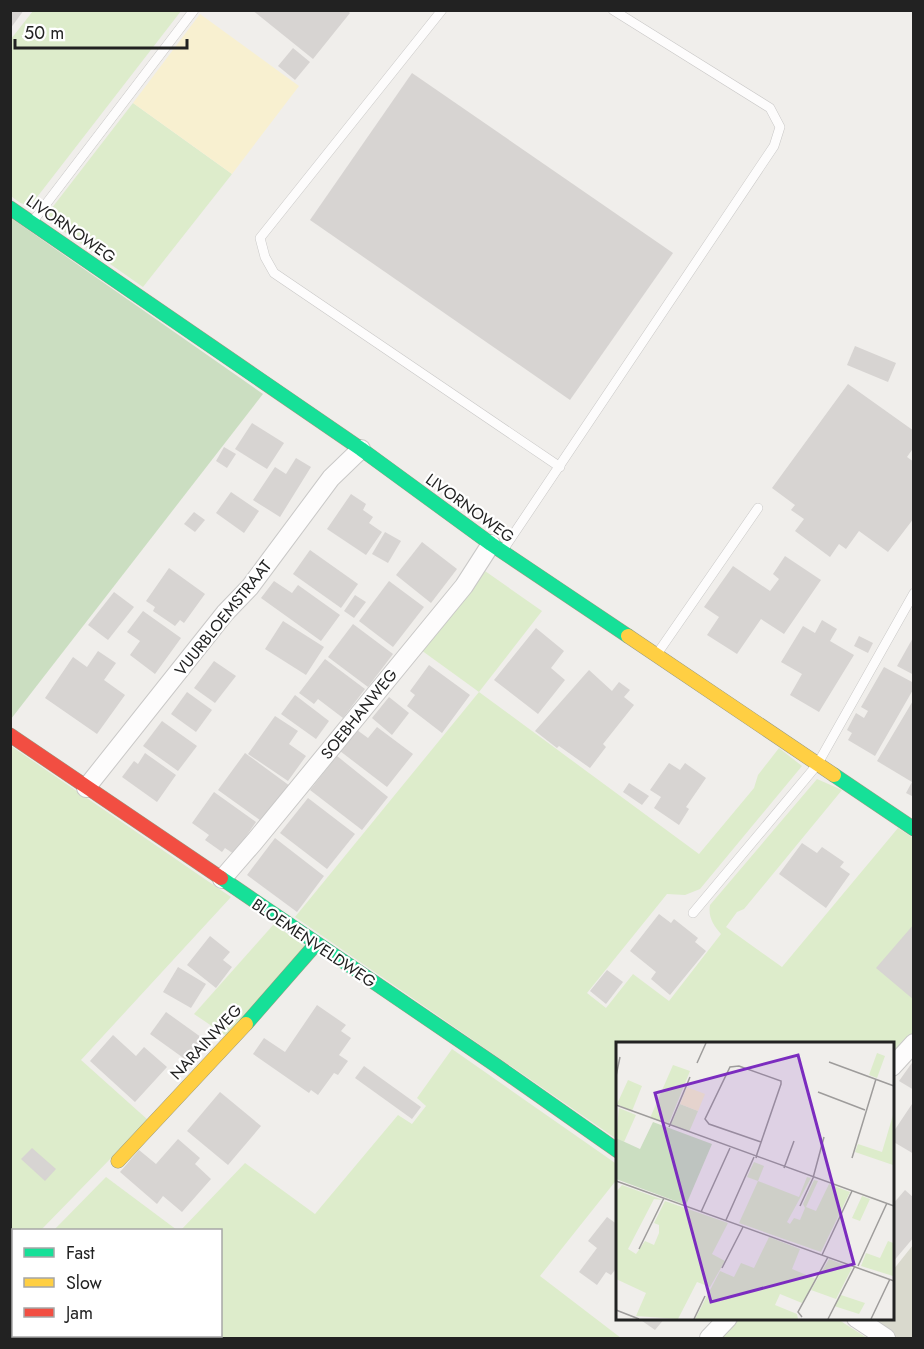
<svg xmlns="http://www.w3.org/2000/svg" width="924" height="1349" viewBox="0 0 924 1349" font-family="Jost,sans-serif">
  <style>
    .construction { fill: #d9d9cd }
    .grass { fill: #ddeccb }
    .forest { fill: #cbdec1 }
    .sand { fill: #f8f0d0 }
    .building { fill: #d7d4d2 }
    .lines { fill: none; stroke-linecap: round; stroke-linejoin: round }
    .lane-casing { stroke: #c9c8c7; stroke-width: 10 }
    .street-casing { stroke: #c9c8c7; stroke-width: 20 }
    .fast-casing { stroke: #999a82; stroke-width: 15 }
    .slow-casing { stroke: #999a82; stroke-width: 15 }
    .jam-casing { stroke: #999a82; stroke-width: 15 }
    .lane { stroke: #fdfcfc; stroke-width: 9 }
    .street { stroke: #fdfcfc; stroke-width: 18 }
    .fast { stroke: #16e098; stroke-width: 14 }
    .slow { stroke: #ffcf43; stroke-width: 14 }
    .jam { stroke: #f24e42; stroke-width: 14 }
    .labels { text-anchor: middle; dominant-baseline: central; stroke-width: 4.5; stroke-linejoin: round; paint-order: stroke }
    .street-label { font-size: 16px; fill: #222; stroke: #fff }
    .inset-road { fill: none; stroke: #9e9c9b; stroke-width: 1.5 }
    .view { fill: #7b2cbf; fill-opacity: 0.15; stroke: #7b2cbf; stroke-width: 3 }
    .inset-edge { fill: none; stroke: #222; stroke-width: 3 }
  </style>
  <rect width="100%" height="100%" fill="#f0eeeb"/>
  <!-- construction -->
  <polygon class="construction" points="913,1245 913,1338 898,1338 869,1318 892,1318 893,1270"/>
  <!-- grass -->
  <g class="grass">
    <path d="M 33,11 L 181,11 L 34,201 C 24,208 19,202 11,196 L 11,39 Z"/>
    <polygon points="133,103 232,174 143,287 46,219 48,213"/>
    <path d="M 485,571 L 542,611 L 479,692 L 699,854 L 754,788 L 758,775 L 779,748 L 802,766 L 700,889 L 685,895 L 667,894 L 587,993 L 606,1008 L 633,974 L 669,1001 L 721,934 C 713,925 708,917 710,905 L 817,779 L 842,790 L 744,909 L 737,912 L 726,927 L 782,967 L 898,828 L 913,838 L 913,1034 L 893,1058 L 892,1043 L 618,1043 L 618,1140 L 295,917 L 479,692 L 421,650 Z"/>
    <polygon points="11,746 231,897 81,1060 148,1120 41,1230 14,1230 13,1254 11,1251"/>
    <polygon points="274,924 307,948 228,1037 194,1014"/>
    <polygon points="452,1049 618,1165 618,1178 540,1276 621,1338 11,1338 10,1275 13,1272 14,1336 220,1336 220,1230 181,1230 245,1163 315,1214 398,1115 412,1124 426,1106 417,1098"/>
    <polygon points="106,1177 177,1230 54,1230"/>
    <polygon points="735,1318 836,1318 867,1338 715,1338"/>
  </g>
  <!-- forest -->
  <polygon class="forest" points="11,218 263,394 11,719"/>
  <!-- sand -->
  <polygon class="sand" points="200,14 299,86 232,174 133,103"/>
  <!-- building -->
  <g class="building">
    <polygon points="10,10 24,10 10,29"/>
    <polygon points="252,10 347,10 350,13 313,59"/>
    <polygon points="293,48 310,62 295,80 278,66"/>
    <polygon points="412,73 673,253 570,400 310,220"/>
    <polygon points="855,346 896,363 888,382 847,365"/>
    <polygon points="848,384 914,431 914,447 907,457 914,462 914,518 888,552 859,531 846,549 839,544 830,557 795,531 804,519 791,510 795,505 772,488"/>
    <polygon points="252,423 284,443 267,469 235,449"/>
    <polygon points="224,447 236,454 227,468 216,461"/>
    <polygon points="296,458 311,467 280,517 253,500 275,467 286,474"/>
    <polygon points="231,492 259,511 244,533 216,513"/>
    <polygon points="351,494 366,504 363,510 373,517 369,523 382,532 366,555 327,529"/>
    <polygon points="194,512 205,520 195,532 184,524"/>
    <polygon points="385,532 401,541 388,563 372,554"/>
    <polygon points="422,542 457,569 431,603 396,575"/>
    <polygon points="310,550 358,584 341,608 293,574"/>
    <polygon points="785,556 821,580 784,634 761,619 737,654 707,635 719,617 704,607 733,566 770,591 779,579 773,574"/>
    <polygon points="169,568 205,594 184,623 180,620 175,626 153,611 155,607 146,601"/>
    <polygon points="274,581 292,593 298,585 340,615 321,641 261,598"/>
    <polygon points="389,581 424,607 393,647 359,621"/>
    <polygon points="114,592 134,607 108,640 88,625"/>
    <polygon points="355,595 366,602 354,618 344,611"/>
    <polygon points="143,611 181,638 155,674 130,655 140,641 127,632"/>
    <polygon points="822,620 837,629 830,641 854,655 819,712 790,695 802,674 781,662 803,626 815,633"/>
    <polygon points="283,621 324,647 306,675 265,649"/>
    <polygon points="353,624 393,654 368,687 328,657"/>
    <polygon points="536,628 564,651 551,668 565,680 538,714 494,680"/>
    <polygon points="859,636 873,643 868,653 854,646"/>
    <polygon points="914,636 914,675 897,666"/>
    <polygon points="98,651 116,663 104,680 125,695 97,734 45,698 73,657 87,667"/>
    <polygon points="325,659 365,689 343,718 318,699 314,704 299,693"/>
    <polygon points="214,661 236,676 215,703 194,688"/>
    <polygon points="429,665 470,695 442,733 407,706 415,695 410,691"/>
    <polygon points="884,667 914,683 914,688 875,756 848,740 852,733 847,730 856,713 864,718 868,711 861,707"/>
    <polygon points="589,670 612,691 619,682 630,690 624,697 634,705 603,744 606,747 590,768 559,746 557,748 535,731"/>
    <polygon points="187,692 212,710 196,732 171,714"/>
    <polygon points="295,695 329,721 316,739 281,714"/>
    <polygon points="389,697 409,713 392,735 372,718"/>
    <polygon points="914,699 914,797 906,793 912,782 877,761"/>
    <polygon points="275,716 298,731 289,744 306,756 288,781 248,754"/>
    <polygon points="162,721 197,746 178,771 143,746"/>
    <polygon points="377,727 413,754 387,787 340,751 357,730 368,738"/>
    <polygon points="145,753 176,775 157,802 122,777 134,761 138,764"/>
    <polygon points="245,753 290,786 264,823 218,790"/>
    <polygon points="337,756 388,797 362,830 310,790"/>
    <polygon points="669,763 680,770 685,763 706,778 686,807 689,809 679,825 654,808 661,797 650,790"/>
    <polygon points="629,783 649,796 642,805 623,792"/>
    <polygon points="214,792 256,822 234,854 225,848 222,852 205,840 209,835 192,823"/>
    <polygon points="308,798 355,834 327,869 280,833"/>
    <polygon points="275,838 324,876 297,912 247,875"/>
    <polygon points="802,843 817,853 822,847 844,862 840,867 850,874 826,908 779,874"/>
    <polygon points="659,914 671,923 674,919 698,938 695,942 706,951 670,995 651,979 656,972 630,951"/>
    <polygon points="914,924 914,1000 876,968"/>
    <polygon points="210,936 230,952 223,960 232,967 216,988 187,965"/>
    <polygon points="178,967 206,984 191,1008 163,992"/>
    <polygon points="607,970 623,982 606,1004 590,991"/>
    <polygon points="317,1005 346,1025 341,1031 351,1038 339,1055 348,1061 338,1075 334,1073 318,1095 311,1090 309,1093 253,1054 264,1038 285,1052"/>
    <polygon points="166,1012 205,1040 189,1062 150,1034"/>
    <polygon points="113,1035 136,1056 144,1047 167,1067 135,1102 90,1061"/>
    <polygon points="914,1060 914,1090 899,1081"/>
    <polygon points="364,1066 421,1107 412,1119 355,1078"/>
    <polygon points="220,1092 261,1126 228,1165 187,1131"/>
    <polygon points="914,1101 914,1154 892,1141 892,1134"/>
    <polygon points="178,1139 200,1158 195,1164 211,1179 182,1212 163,1196 157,1204 120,1172 139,1150 156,1164"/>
    <polygon points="32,1148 56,1169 45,1181 21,1159"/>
    <polygon points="905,1190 914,1198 914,1237 892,1263 892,1205"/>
    <polygon points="607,1217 618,1225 618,1266 611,1275 606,1272 597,1285 579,1272 597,1248 588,1241"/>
    <polygon points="638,1318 665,1318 655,1330"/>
  </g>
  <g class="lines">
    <defs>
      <g id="lane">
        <polyline points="442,10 260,238 265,257 274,273 560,467"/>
        <polyline points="33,221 194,10"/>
        <polyline points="503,550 774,146 780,127 770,108 613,10"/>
        <polyline points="657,654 758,508"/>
        <polyline points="693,913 817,765 914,593"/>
      </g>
      <g id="street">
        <polyline points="86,788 225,613 250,587 331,478 361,449"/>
        <polyline points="222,879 255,841 464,586 491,544"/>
        <polyline points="892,1067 914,1043"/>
        <polyline points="856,1318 886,1338"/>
        <polyline points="709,1338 728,1318"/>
      </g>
      <g id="fast">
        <polyline points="10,208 361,449 491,544 628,636"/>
        <polyline points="834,775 914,829"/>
        <polyline points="221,878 494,1064 618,1151"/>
        <polyline points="246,1024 316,944"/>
      </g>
      <g id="slow">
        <polyline points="628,636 834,775"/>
        <polyline points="118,1161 246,1024"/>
      </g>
      <polyline id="jam" points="10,735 221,878"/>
    </defs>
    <!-- lane casing -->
    <use href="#lane" class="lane-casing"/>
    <!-- street casing -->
    <use href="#street" class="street-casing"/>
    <!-- fast casing -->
    <use href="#fast" class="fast-casing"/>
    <!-- slow casing -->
    <use href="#slow" class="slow-casing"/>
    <!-- jam casing -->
    <use href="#jam" class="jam-casing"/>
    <!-- lane -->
    <use href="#lane" class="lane"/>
    <!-- street -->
    <use href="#street" class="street"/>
    <!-- fast -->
    <use href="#fast" class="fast"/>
    <!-- slow -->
    <use href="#slow" class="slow"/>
    <!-- jam -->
    <use href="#jam" class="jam"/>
  </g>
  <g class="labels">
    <!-- street labels -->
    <g class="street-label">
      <text transform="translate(71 229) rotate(35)">LIVORNOWEG</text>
      <text transform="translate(470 508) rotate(36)">LIVORNOWEG</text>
      <text transform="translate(223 618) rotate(-51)">VUURBLOEMSTRAAT</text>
      <text transform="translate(359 714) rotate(-51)">SOEBHANWEG</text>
      <text transform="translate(314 943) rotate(34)">BLOEMENVELDWEG</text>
      <text transform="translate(206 1042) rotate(-47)">NARAINWEG</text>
    </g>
  </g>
  <!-- overview -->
  <g transform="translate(616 1042)">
    <rect width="278" height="278" fill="#f0eeeb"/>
    <path d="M 261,11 L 269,14 L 261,36 L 253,33 ZM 57,23 L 74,29 L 53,81 L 34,76 ZM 12,38 L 26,44 L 16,69 L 1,62 ZM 64,62 L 82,69 L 73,90 L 55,82 ZM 3,66 L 20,73 L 8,100 L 0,96 ZM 277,73 L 277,123 L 239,110 L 242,102 L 266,110 ZM 138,120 L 148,124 L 142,139 L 183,155 L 191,135 L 195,136 L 171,180 L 174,182 L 178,176 L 184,178 L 189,166 L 187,162 L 198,138 L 202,139 L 190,165 L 200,169 L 213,142 L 234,150 L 205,210 L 123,181 L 142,139 L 131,135 ZM 6,143 L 47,158 L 38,157 L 12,207 L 20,212 L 29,199 L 38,203 L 43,191 L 43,183 L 38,181 L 49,159 L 112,181 L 96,212 L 109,219 L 94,245 L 81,240 L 62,277 L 20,274 L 30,251 L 0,237 L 0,150 ZM 246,154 L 254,157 L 244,179 L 236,176 ZM 153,195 L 184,207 L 176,227 L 200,237 L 186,261 L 164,252 L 159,263 L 181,272 L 182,277 L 79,277 L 104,229 L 118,235 L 125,221 L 138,226 ZM 272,199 L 277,201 L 277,234 L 245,224 L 250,211 L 264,216 ZM 213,217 L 236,226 L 220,257 L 195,248 ZM 225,253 L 249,261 L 243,272 L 218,264 Z" fill="#ddeccb"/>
    <path d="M 37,80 L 96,102 L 70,163 L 0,137 L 0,96 L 24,107 Z" fill="#cbdec1"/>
    <path d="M 71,45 L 89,52 L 82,69 L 64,62 Z" fill="#f8f0d0"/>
    <path class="inset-road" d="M 213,20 L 278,44M 81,21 L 90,1M 0,34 L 4,15M 202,50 L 249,68M 0,63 L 278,164M 53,85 L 74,35M 140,116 L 141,112 L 165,42 L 165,39 L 123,24 L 114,25 L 89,77 L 93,82 L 145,100M 236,116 L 260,37M 168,126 L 178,99M 0,139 L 278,239M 184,164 L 197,136 L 208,95M 85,170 L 114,106M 110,178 L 138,115M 23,207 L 48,156M 206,213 L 236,149M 242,224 L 271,161M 106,226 L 127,185M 0,268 L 23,277M 186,275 L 182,270 L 212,215M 78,277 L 89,254M 212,277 L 239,224M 255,277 L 274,237"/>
    <path class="view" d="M 182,13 L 238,222 L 95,260 L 39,51 Z"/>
    <rect width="278" height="278" class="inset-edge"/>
  </g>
  <!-- border -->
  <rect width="924" height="1349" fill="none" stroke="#222222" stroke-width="24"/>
  <!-- legend -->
  <rect x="12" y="1229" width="210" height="108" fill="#ffffff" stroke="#a7a7a7" stroke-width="1.5"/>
  <rect x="24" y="1248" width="30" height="9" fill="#16e098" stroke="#a7a7a7" stroke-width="1.5"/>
  <text x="66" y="1259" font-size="18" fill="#222222">Fast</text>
  <rect x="24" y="1278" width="30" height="9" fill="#ffcf43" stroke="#a7a7a7" stroke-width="1.5"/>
  <text x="66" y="1289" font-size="18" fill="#222222">Slow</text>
  <rect x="24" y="1308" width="30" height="9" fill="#f24e42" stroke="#a7a7a7" stroke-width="1.5"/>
  <text x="66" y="1319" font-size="18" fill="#222222">Jam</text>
  <!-- scale -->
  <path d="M15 39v9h172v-9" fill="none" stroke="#222222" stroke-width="3"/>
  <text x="24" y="39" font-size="18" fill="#222222" stroke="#ffffff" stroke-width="4.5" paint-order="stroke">50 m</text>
</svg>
